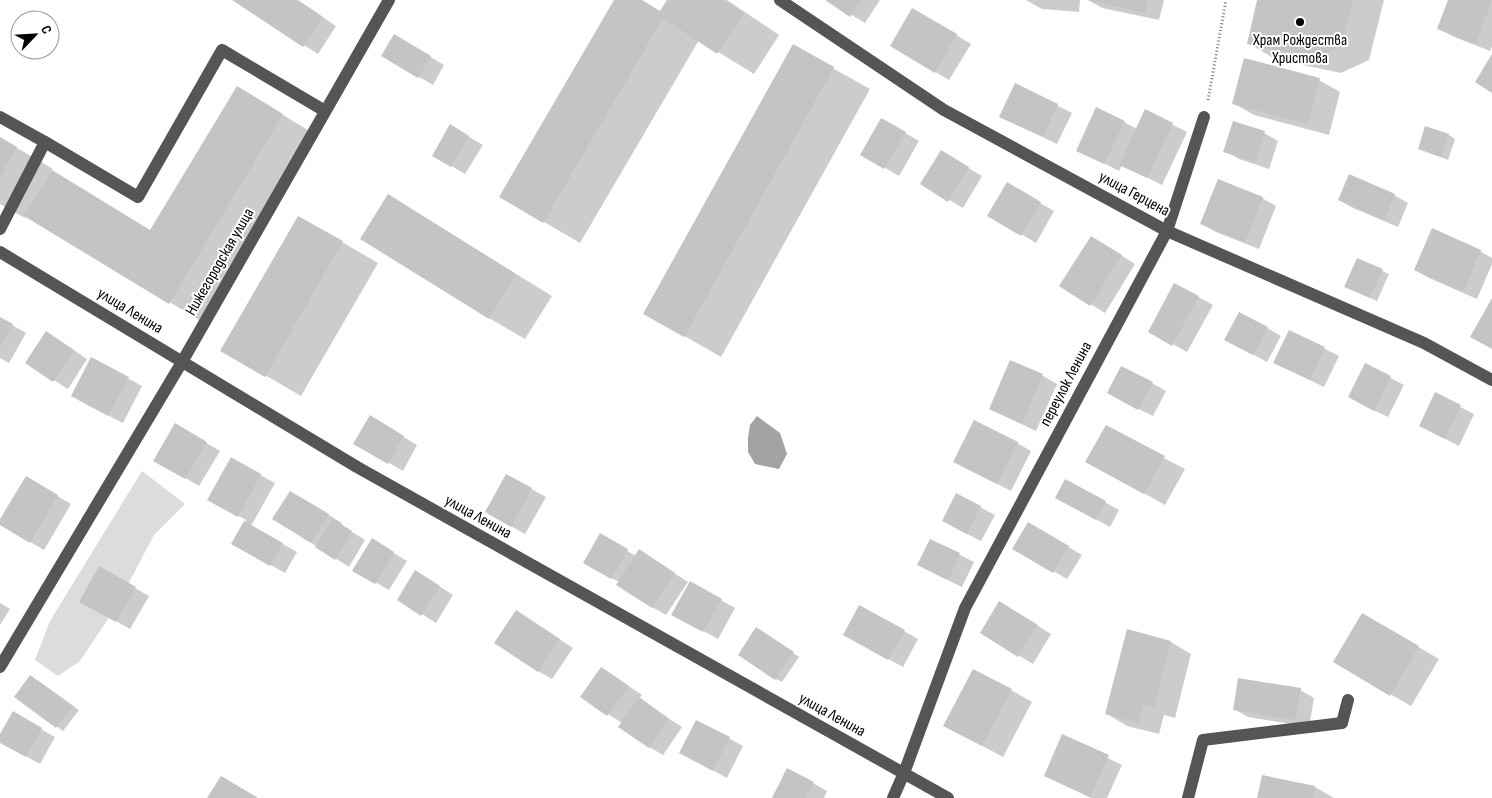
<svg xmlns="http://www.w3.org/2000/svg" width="1492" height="798" viewBox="0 0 1492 798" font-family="'Sofia Sans Condensed',sans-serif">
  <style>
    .green { fill: #dcdcdc }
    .water { fill: #a3a3a3 }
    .shadow { fill: #0003 }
    .building { fill: #c4c4c4 }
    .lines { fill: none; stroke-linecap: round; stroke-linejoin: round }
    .path { stroke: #777; stroke-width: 3; stroke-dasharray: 1 2.5; stroke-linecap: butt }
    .minor { stroke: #555; stroke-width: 12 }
    .poi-dot { fill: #000; stroke: #fff; stroke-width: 2 }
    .labels { text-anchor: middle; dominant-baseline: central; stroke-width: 4; stroke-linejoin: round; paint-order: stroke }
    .poi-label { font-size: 16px; fill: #000; stroke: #fff }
    .street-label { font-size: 16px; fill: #000; stroke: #fff }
  </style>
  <rect width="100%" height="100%" fill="#fff"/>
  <!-- green -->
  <polygon class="green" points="142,471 185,504 154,535 116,607 80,661 58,676 35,660 50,621"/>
  <!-- water -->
  <polygon class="water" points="757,416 780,433 787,454 779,469 755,464 748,452 748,438 750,425"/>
  <!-- shadow -->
  <g class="shadow">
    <polygon points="234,0 297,0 336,26 318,54"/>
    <polygon points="616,0 640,0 660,12 669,0 727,0 779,35 754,74 699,40 580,243 500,196"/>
    <polygon points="827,0 880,0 865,23"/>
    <polygon points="1026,0 1080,0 1079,12 1042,9"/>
    <polygon points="1088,0 1164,0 1159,20 1102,8"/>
    <polygon points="1258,0 1384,0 1369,60 1341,73 1275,59 1248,43"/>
    <polygon points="1449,0 1492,0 1492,46 1490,51 1452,36 1438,28"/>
    <polygon points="913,9 971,44 949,80 891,46"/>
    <polygon points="395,36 444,65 433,85 383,56"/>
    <polygon points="793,46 870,89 721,357 681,334"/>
    <polygon points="1319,80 1340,92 1329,135 1254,115 1233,103"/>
    <polygon points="1016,85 1072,113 1057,144 1015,124"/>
    <polygon points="273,109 318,136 206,324 26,216 25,218 0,204 0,138 53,169 51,171 151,231"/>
    <polygon points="1145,111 1187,132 1162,185 1122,165 1119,171 1078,150 1124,122 1137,129"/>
    <polygon points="881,119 919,141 899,176 861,154"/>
    <polygon points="450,126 483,145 465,174 433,155"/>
    <polygon points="1264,133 1278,141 1269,169 1239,159 1225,151"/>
    <polygon points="1449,135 1455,139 1448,160 1419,149"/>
    <polygon points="955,160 982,176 963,208 922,184"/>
    <polygon points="1007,184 1054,211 1036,243 989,215"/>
    <polygon points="388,195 552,296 525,339 489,318"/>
    <polygon points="1394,195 1408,203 1398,227 1353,208 1339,200"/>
    <polygon points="1262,198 1276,206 1259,249 1216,232 1202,224"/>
    <polygon points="299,217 378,263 301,396 222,350"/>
    <polygon points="1105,245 1135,264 1105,313 1061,286"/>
    <polygon points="1480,251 1492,258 1492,264 1477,299 1429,278 1415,270"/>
    <polygon points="1382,271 1389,274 1377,301 1346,287"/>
    <polygon points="1175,284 1213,305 1187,352 1149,331"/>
    <polygon points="0,318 26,333 9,363 0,358"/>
    <polygon points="1267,328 1281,336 1267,362 1240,347"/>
    <polygon points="1290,331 1339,356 1324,387 1275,363"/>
    <polygon points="60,341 87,359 68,389 27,363"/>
    <polygon points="92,359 142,386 123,423 86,404"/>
    <polygon points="1010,362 1043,376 1057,384 1036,431 990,409"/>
    <polygon points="1366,365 1404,385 1388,417 1363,405"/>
    <polygon points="1152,383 1166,391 1153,416 1122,401"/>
    <polygon points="1435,394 1474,414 1459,446 1434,433"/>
    <polygon points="370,417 417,445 403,471 355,443"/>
    <polygon points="176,425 220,451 199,486 155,460"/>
    <polygon points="1017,443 1031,451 1011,491 955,462"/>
    <polygon points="1164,458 1185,469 1165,505 1108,473"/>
    <polygon points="231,459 275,483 251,526 297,552 285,573 233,544 246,520 209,499"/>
    <polygon points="506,475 546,497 525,534 486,512"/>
    <polygon points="27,478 71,504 44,550 0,524"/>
    <polygon points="1065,480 1119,510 1110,527 1070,505"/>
    <polygon points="957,495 995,515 981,541 957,529"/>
    <polygon points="304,500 342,523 341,525 365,540 349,567 274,519"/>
    <polygon points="1029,524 1082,555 1067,579 1014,548"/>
    <polygon points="601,535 636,556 653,559 688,582 666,615 652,607 619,582 585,563"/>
    <polygon points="372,540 407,561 389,590 354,570"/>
    <polygon points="931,540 974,562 962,587 933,573"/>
    <polygon points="99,568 149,596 130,629 81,601"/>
    <polygon points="430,580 453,595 436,623 398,599"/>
    <polygon points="691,583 735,608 718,639 673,614"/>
    <polygon points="0,603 10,609 0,625"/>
    <polygon points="516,611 573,648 552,679 538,671"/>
    <polygon points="1014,611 1051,634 1033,664 981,633"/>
    <polygon points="1363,615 1439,659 1411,706 1335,662"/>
    <polygon points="904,631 918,639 903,667 859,643"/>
    <polygon points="763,632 799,657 782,682 776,679"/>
    <polygon points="1171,642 1191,654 1175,718 1164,715 1159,734 1127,726 1107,714"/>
    <polygon points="602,668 642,695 639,699 682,727 663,755 649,747 622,723 582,697"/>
    <polygon points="37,680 79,710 63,731 16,697"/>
    <polygon points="1011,690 1032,702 1003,757 966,737"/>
    <polygon points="1300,690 1314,698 1309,727 1248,717 1234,709"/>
    <polygon points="13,713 55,737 40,764 0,742 0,736"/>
    <polygon points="697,721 743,746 727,778 695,760"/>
    <polygon points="1063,736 1122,765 1107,798 1091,798 1045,776"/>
    <polygon points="1263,776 1315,787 1334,798 1258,798"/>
    <polygon points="813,783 827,791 824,798 773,798"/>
  </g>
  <!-- building -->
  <g class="building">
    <polygon points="232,0 298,0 323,17 303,47"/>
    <polygon points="614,0 642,0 660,11 667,0 724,0 744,13 717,54 663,18 543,223 499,197"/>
    <polygon points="825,0 861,0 850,17"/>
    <polygon points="1087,0 1148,0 1145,13"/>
    <polygon points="1257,0 1353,0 1342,45 1314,59 1247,44"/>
    <polygon points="1448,0 1492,0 1476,44 1437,29"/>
    <polygon points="912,8 957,34 935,73 890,46"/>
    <polygon points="394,34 431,56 418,78 381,56"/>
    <polygon points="793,44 834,67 684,337 643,314"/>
    <polygon points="1492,54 1492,93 1475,82"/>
    <polygon points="1244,58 1320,78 1308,124 1232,104"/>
    <polygon points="1015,83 1058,104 1043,137 999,117"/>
    <polygon points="237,86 283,114 169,304 24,216 52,170 150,230"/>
    <polygon points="1096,107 1125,121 1104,164 1076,151"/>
    <polygon points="1145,109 1173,123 1147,178 1119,165"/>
    <polygon points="881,118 906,132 884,169 860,155"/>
    <polygon points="1233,121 1265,131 1255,162 1223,152"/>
    <polygon points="450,124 469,136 451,167 432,156"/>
    <polygon points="1425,126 1449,134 1441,157 1418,149"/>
    <polygon points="0,137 17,147 0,177"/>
    <polygon points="941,150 969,167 948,202 920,184"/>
    <polygon points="1349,174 1395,194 1384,220 1338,200"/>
    <polygon points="1218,179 1263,197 1245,242 1200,224"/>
    <polygon points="1007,182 1041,202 1021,236 987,216"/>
    <polygon points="388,194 516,274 489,319 360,239"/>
    <polygon points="298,216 343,241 265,377 220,351"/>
    <polygon points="1432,228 1481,250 1463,292 1414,270"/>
    <polygon points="1091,236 1122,255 1090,306 1059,286"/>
    <polygon points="1357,258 1383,269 1370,298 1344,287"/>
    <polygon points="1174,283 1199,296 1172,346 1148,332"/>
    <polygon points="1492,298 1492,349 1470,337"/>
    <polygon points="1239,312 1268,327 1253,355 1224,340"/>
    <polygon points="0,317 13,324 0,346"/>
    <polygon points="1289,330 1325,347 1310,380 1273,363"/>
    <polygon points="46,331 74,350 53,382 25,363"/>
    <polygon points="91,357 129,377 108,416 71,396"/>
    <polygon points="1010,360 1043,374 1022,424 989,409"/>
    <polygon points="1365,363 1391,376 1374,411 1348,397"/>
    <polygon points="1121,366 1153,382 1138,410 1107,393"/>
    <polygon points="1435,392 1461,405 1445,439 1419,426"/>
    <polygon points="370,415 404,436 388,464 353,444"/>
    <polygon points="974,420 1018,442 997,484 953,462"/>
    <polygon points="175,423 207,442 185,479 153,461"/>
    <polygon points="1106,425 1165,456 1144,494 1085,462"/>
    <polygon points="231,457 261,474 238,517 207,500"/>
    <polygon points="506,474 532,488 511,527 485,512"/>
    <polygon points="26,476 58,495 30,543 0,525 0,519"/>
    <polygon points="1065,479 1106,501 1096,520 1055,498"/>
    <polygon points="290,491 329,514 311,543 272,519"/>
    <polygon points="956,493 981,506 967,534 942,521"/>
    <polygon points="333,519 352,531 335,560 315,547"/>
    <polygon points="244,521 283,543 270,566 231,544"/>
    <polygon points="1028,522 1069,546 1053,573 1012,549"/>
    <polygon points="600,533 628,549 611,579 583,563"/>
    <polygon points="372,538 394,552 375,584 352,571"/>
    <polygon points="930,539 960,553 948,580 917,565"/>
    <polygon points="639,549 675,573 652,608 616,585"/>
    <polygon points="99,566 136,587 116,622 79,602"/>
    <polygon points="415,570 440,586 421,616 397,600"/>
    <polygon points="690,581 722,599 703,632 671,615"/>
    <polygon points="999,601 1038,625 1018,657 980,633"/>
    <polygon points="859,605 905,630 888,660 843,635"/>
    <polygon points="516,610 560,639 538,672 494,643"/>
    <polygon points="1362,613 1419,646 1390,696 1333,662"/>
    <polygon points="756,627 794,652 775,680 738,655"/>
    <polygon points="1127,629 1171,641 1154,707 1143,704 1138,723 1105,714"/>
    <polygon points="601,667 629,686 607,716 580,697"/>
    <polygon points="973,669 1012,689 982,746 943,726"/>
    <polygon points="30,675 73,706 56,728 14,697"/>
    <polygon points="1238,678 1301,688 1295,720 1233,710"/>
    <polygon points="639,697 668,718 649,748 618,727"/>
    <polygon points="13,711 42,728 26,757 0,743 0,734"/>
    <polygon points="696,720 730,737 713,771 679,753"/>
    <polygon points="1062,734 1109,755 1090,797 1044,776"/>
    <polygon points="787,768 814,782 806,798 772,798"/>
    <polygon points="1262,775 1315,786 1313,798 1257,798"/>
    <polygon points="221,776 258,798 207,798"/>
  </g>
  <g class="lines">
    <!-- path -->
    <polyline class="path" points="1208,100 1226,0"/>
    <!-- minor -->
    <g class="minor">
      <polyline points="780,0 944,110 1167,231 1424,343 1492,380"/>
      <polyline points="0,117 45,142 0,229"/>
      <polyline points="45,142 138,197 222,50 325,111"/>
      <polyline points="0,252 357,467 948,798"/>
      <polyline points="0,667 182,362 389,0"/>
      <polyline points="893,798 904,773 965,608 1167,231 1204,117"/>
      <polyline points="1188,798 1203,740 1342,723 1348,700"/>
    </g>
  </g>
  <!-- markers -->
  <circle class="poi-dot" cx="1300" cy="22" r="5"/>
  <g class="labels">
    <!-- poi labels -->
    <g class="poi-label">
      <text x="1300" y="40">Храм Рождества<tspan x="1300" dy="18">Христова</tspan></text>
    </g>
    <!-- street labels -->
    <g class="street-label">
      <text transform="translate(1134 194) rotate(28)">улица Герцена</text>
      <text transform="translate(220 262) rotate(-60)">Нижегородская улица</text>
      <text transform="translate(130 311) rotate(31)">улица Ленина</text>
      <text transform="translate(1066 384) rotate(-62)">переулок Ленина</text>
      <text transform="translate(478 517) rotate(29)">улица Ленина</text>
      <text transform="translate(832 715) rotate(29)">улица Ленина</text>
    </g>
  </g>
  <!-- north arrow -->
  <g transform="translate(35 35) rotate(65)"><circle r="24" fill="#ffffff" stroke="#999999"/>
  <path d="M0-4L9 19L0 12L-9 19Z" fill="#000000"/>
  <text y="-8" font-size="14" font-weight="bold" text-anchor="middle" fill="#000000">С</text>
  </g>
</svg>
